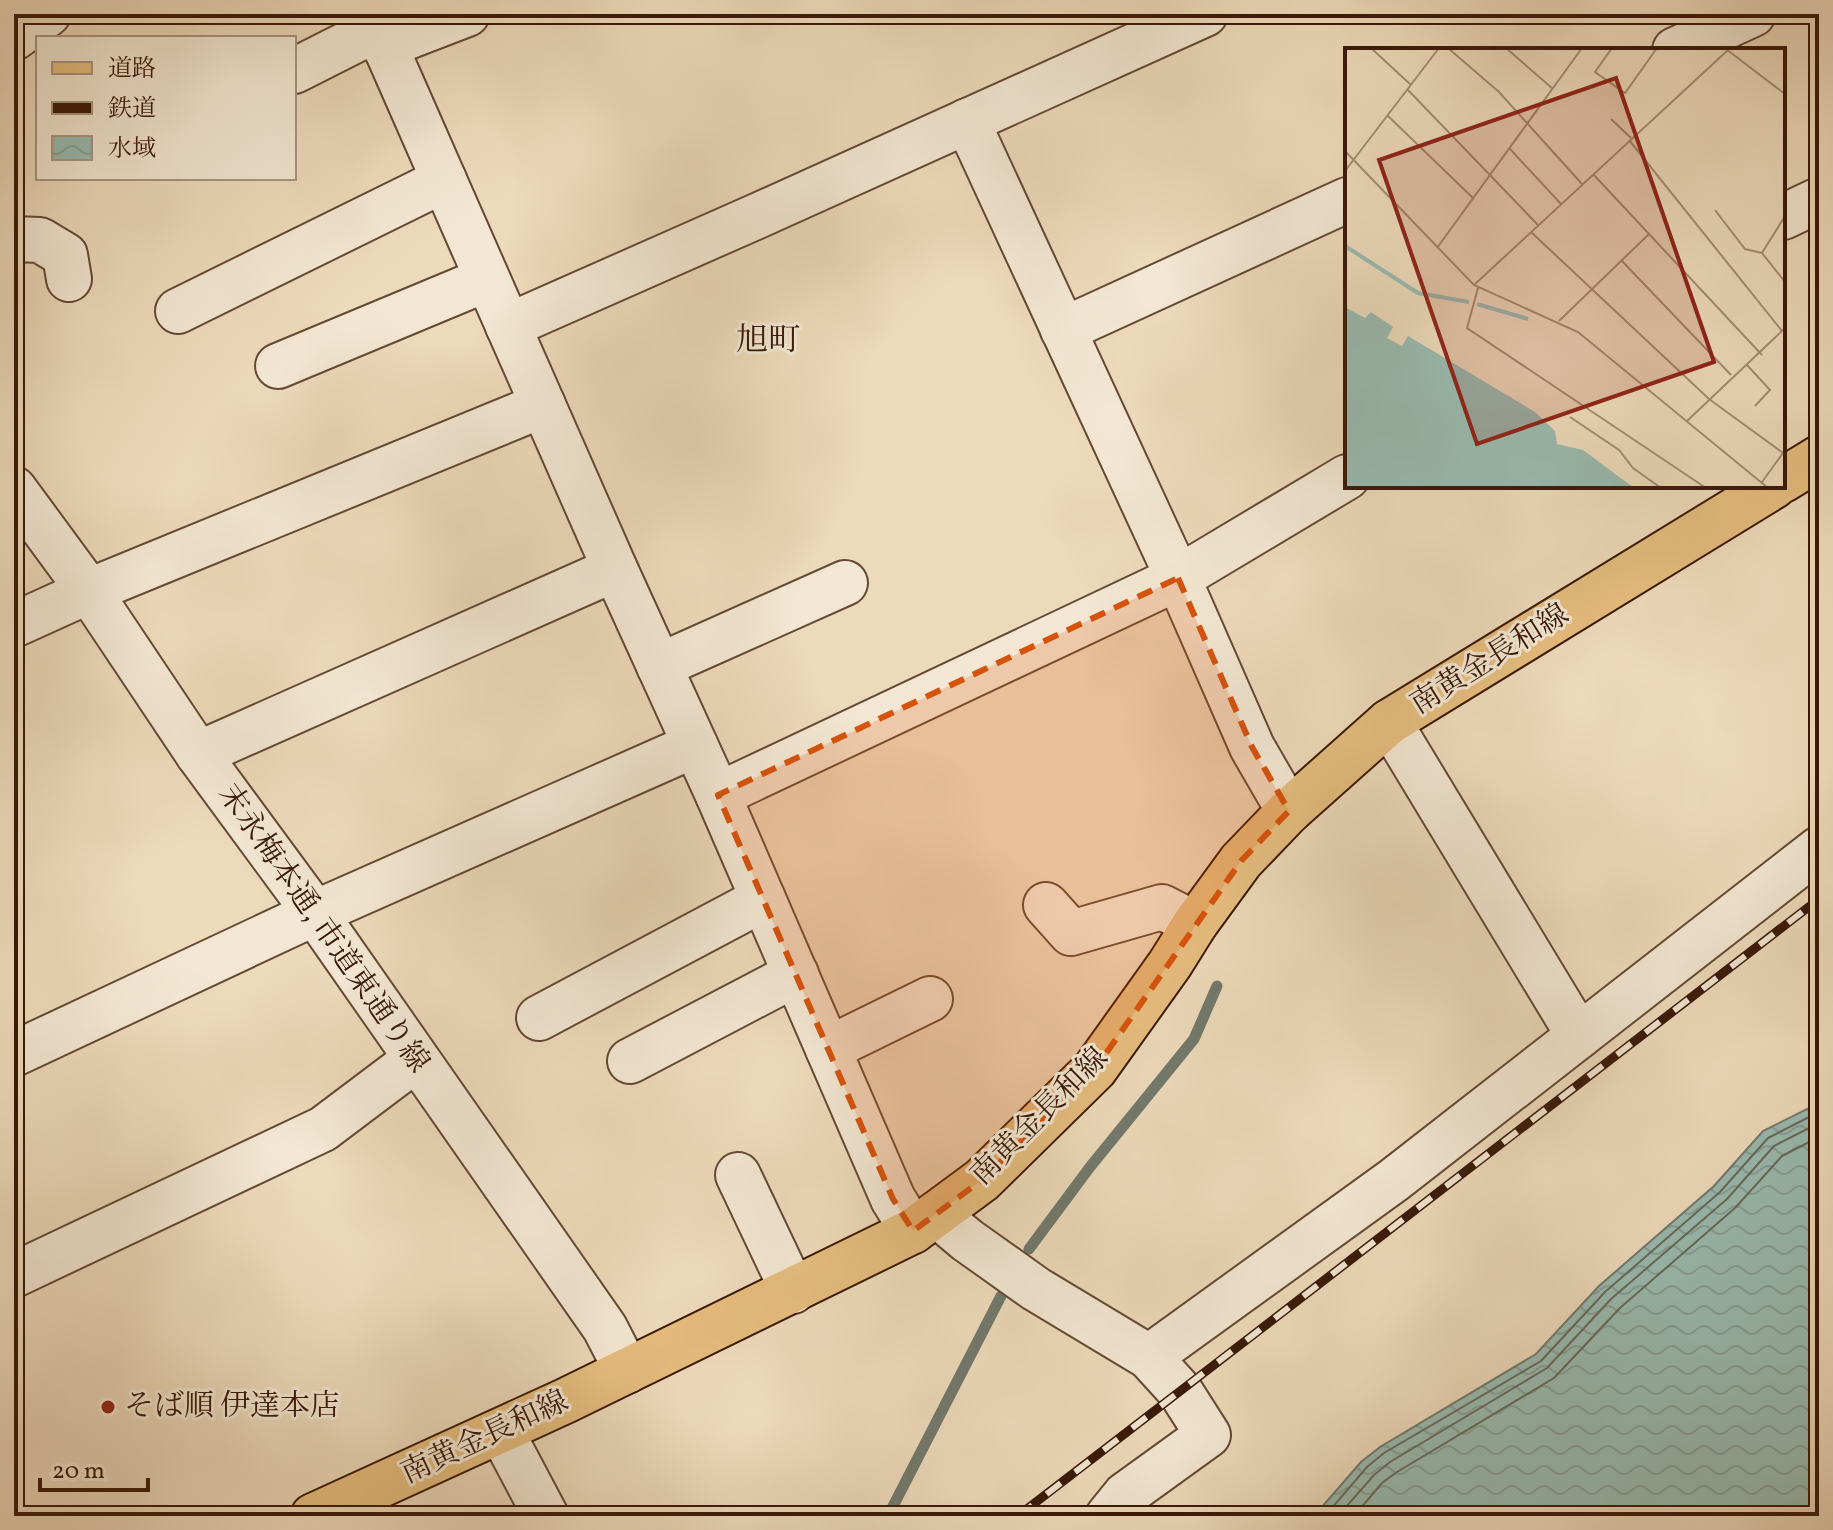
<svg xmlns="http://www.w3.org/2000/svg" width="1833" height="1530" viewBox="0 0 1833 1530" font-family="Vollkorn,'Noto Serif JP',serif">
  <style>
    .water { fill: url(#water-waves); stroke: #727a6d; stroke-width: 2 }
    .lines { fill: none; stroke-linecap: round; stroke-linejoin: round }
    .shore { stroke: #686a5c; stroke-width: 2 }
    .stream { stroke: #727a6d; stroke-width: 11 }
    .minor-casing { stroke: #654934; stroke-width: 48 }
    .major-casing { stroke: #381907; stroke-width: 48 }
    .minor { stroke: #f3e7d3; stroke-width: 44 }
    .major { stroke: #e6bd7e; stroke-width: 44 }
    .rail-casing { stroke: #381907; stroke-width: 9 }
    .rail { stroke: #f3e7d3; stroke-width: 6; stroke-dasharray: 18; stroke-linecap: butt }
    .marked { fill: #d6530c; fill-opacity: 0.2; stroke: #d6530c; stroke-width: 6; stroke-dasharray: 16 10; stroke-linejoin: round }
    .poi-dot { fill: #8f2418; stroke: #f3e7d3; stroke-width: 3 }
    .labels { text-anchor: middle; dominant-baseline: central; stroke-width: 6; stroke-linejoin: round; paint-order: stroke }
    .street-label { font-size: 30px; fill: #381907; stroke: #f3e7d3 }
    .poi-label { font-size: 30px; fill: #381907; stroke: #f3e7d3; text-anchor: start }
    .neighbourhood-label { font-size: 32px; fill: #381907; stroke: #f3e7d3 }
    .inset-river { fill: none; stroke: #99bbb1; stroke-width: 4 }
    .inset-road { fill: none; stroke: #a58d73; stroke-width: 2 }
    .view { fill: #8f2418; fill-opacity: 0.15; stroke: #8f2418; stroke-width: 4 }
    .inset-edge { fill: none; stroke: #381907; stroke-width: 4 }
  </style>
  <defs>
    <pattern id="water-waves" width="16" height="10" patternUnits="userSpaceOnUse" patternTransform="scale(2)"><rect width="16" height="10" fill="#99bbb1"/><path d="M0 5q4-4 8 0t8 0" fill="none" stroke="#85a097"/></pattern>
  </defs>
  <rect width="100%" height="100%" fill="#eddabb"/>
  <filter id="stains"><feTurbulence type="fractalNoise" baseFrequency=".0025" numOctaves="4"/><feColorMatrix values="0 0 0 0 .2 0 0 0 0 .09 0 0 0 0 .02 0 0 0 .5 -.17"/></filter>
  <radialGradient id="worn" r=".72"><stop offset=".6" stop-color="#630" stop-opacity="0"/><stop offset="1" stop-color="#630" stop-opacity=".3"/></radialGradient>
  <!-- water -->
  <polygon class="water" points="1819,1103 1819,1516 1314,1516 1361,1462 1380,1447 1536,1354 1599,1286 1714,1186 1763,1131"/>
  <g class="lines">
    <!-- shore -->
    <g class="shore">
      <polyline points="1325,1516 1367,1467 1384,1453 1541,1361 1605,1292 1720,1192 1768,1138 1819,1112"/>
      <polyline points="1338,1516 1374,1475 1390,1462 1547,1368 1611,1299 1727,1199 1774,1146 1819,1123"/>
      <polyline points="1354,1516 1382,1483 1397,1472 1554,1378 1620,1308 1735,1208 1782,1156 1819,1137"/>
    </g>
    <!-- stream -->
    <g class="stream">
      <polyline points="1029,1249 1090,1167 1194,1039 1217,986"/>
      <polyline points="888,1516 1001,1296"/>
    </g>
    <defs>
      <g id="minor">
        <polyline points="371,14 615,569 718,795 893,1199 913,1231"/>
        <polyline points="14,38 48,14"/>
        <polyline points="384,46 467,14"/>
        <polyline points="1675,50 1753,14"/>
        <polyline points="294,71 377,29"/>
        <polyline points="967,121 1178,578 1252,747 1289,811"/>
        <polyline points="1783,217 1819,200"/>
        <polyline points="14,239 40,240 65,255 69,279"/>
        <polyline points="178,311 444,180"/>
        <polyline points="508,326 755,217 1205,14"/>
        <polyline points="1063,330 1347,200"/>
        <polyline points="278,366 487,279"/>
        <polyline points="14,489 89,591 198,754 315,913 605,1328 627,1371"/>
        <polyline points="14,625 89,591 543,405"/>
        <polyline points="659,666 845,583"/>
        <polyline points="1389,722 1579,1036"/>
        <polyline points="198,754 615,569"/>
        <polyline points="718,795 1178,578 1347,477"/>
        <polyline points="1046,905 1071,933 1162,907 1195,924"/>
        <polyline points="539,1018 763,899"/>
        <polyline points="828,1049 930,999"/>
        <polyline points="14,1054 315,913 695,745"/>
        <polyline points="630,1061 796,974"/>
        <polyline points="738,1175 793,1291"/>
        <polyline points="936,1214 967,1240 1036,1289 1149,1357 1180,1391 1208,1435 1125,1495 1108,1516"/>
        <polyline points="14,1275 323,1129 416,1059"/>
        <polyline points="1149,1357 1394,1180 1819,849"/>
        <polyline points="501,1431 546,1516"/>
      </g>
      <g id="major">
        <polyline points="1783,480 1819,458"/>
        <polyline points="313,1516 565,1401 913,1231 982,1180 1095,1069 1170,964 1195,924 1241,861 1289,811 1389,722 1774,486"/>
      </g>
    </defs>
    <!-- minor casing -->
    <use href="#minor" class="minor-casing"/>
    <!-- major casing -->
    <use href="#major" class="major-casing"/>
    <!-- minor -->
    <use href="#minor" class="minor"/>
    <!-- major -->
    <use href="#major" class="major"/>
    <defs>
      <polyline id="rail" points="1018,1516 1819,899"/>
    </defs>
    <!-- rail casing -->
    <use href="#rail" class="rail-casing"/>
    <!-- rail -->
    <use href="#rail" class="rail"/>
  </g>
  <!-- marked area -->
  <path class="marked" d="M 1178,578 L 1252,747 L 1289,811 L 1241,861 L 1095,1069 L 982,1180 L 913,1231 L 893,1199 L 718,795 Z"/>
  <!-- markers -->
  <circle class="poi-dot" cx="108" cy="1407" r="8"/>
  <g class="labels">
    <!-- street labels -->
    <g class="street-label">
      <text transform="translate(1490 660) rotate(-32)">南黄金長和線</text>
      <text transform="translate(323 929) rotate(55)">末永梅本通, 市道東通り線</text>
      <text transform="translate(1040 1117) rotate(-45)">南黄金長和線</text>
      <text transform="translate(485 1438) rotate(-25)">南黄金長和線</text>
    </g>
    <!-- poi labels -->
    <g class="poi-label">
      <text x="124" y="1407">そば順 伊達本店</text>
    </g>
    <!-- neighbourhood labels -->
    <g class="neighbourhood-label">
      <text x="768" y="342">旭町</text>
    </g>
  </g>
  <!-- overview -->
  <g transform="translate(1345 48)">
    <rect width="440" height="440" fill="#eddabb"/>
    <path d="M 0,259 L 20,270 L 26,264 L 48,279 L 42,290 L 57,298 L 63,288 L 190,364 L 210,383 L 212,396 L 238,402 L 289,440 L 0,440 Z" fill="#99bbb1"/>
    <path class="inset-river" d="M 0,198 L 73,245 L 124,254M 132,256 L 183,271"/>
    <path class="inset-road" d="M 26,0 L 66,37M 103,0 L 154,44 L 237,136M 161,0 L 208,41M 267,0 L 250,24 L 280,45 L 312,0M 381,1 L 440,46M 63,42 L 193,177M 42,67 L 129,151M 266,71 L 286,90M 284,92 L 437,283M 165,101 L 216,156M 0,103 L 129,237 L 233,284 L 423,440M 0,123 L 94,0M 248,126 L 417,307M 370,162 L 400,201 L 417,205M 440,168 L 417,205 L 440,234M 186,184 L 364,351 L 438,405 L 417,434M 92,200 L 237,0M 276,212 L 386,327M 129,237 L 383,2M 133,240 L 122,280 L 361,440M 214,273 L 304,186M 402,317 L 425,342 L 410,358M 225,369 L 274,402 L 288,420 L 316,440M 342,373 L 439,281"/>
    <path class="view" d="M 271,30 L 369,314 L 132,396 L 34,112 Z"/>
    <rect width="440" height="440" class="inset-edge"/>
  </g>
  <!-- margin -->
  <rect width="1833" height="1530" fill="none" stroke="#eddabb" stroke-width="48"/>
  <rect x="16" y="16" width="1801" height="1498" fill="none" stroke="#381907" stroke-width="4"/>
  <rect x="24" y="24" width="1785" height="1482" fill="none" stroke="#381907" stroke-width="2"/>
  <!-- legend -->
  <rect x="36" y="36" width="260" height="144" fill="#f3e7d3" stroke="#a89581" stroke-width="2"/>
  <rect x="52" y="62" width="40" height="12" fill="#e6bd7e" stroke="#a89581" stroke-width="2"/>
  <text x="108" y="76" font-size="24" fill="#381907">道路</text>
  <rect x="52" y="102" width="40" height="12" fill="#381907" stroke="#a89581" stroke-width="2"/>
  <text x="108" y="116" font-size="24" fill="#381907">鉄道</text>
  <rect x="52" y="136" width="40" height="24" fill="url(#water-waves)" stroke="#a89581" stroke-width="2"/>
  <text x="108" y="156" font-size="24" fill="#381907">水域</text>
  <!-- scale -->
  <path d="M40 1478v12h108v-12" fill="none" stroke="#381907" stroke-width="4"/>
  <text x="52" y="1478" font-size="24" fill="#381907" stroke="#f3e7d3" stroke-width="6" paint-order="stroke">20 m</text>
  <rect width="100%" height="100%" filter="url(#stains)"/>
  <rect width="100%" height="100%" fill="url(#worn)"/>
</svg>
